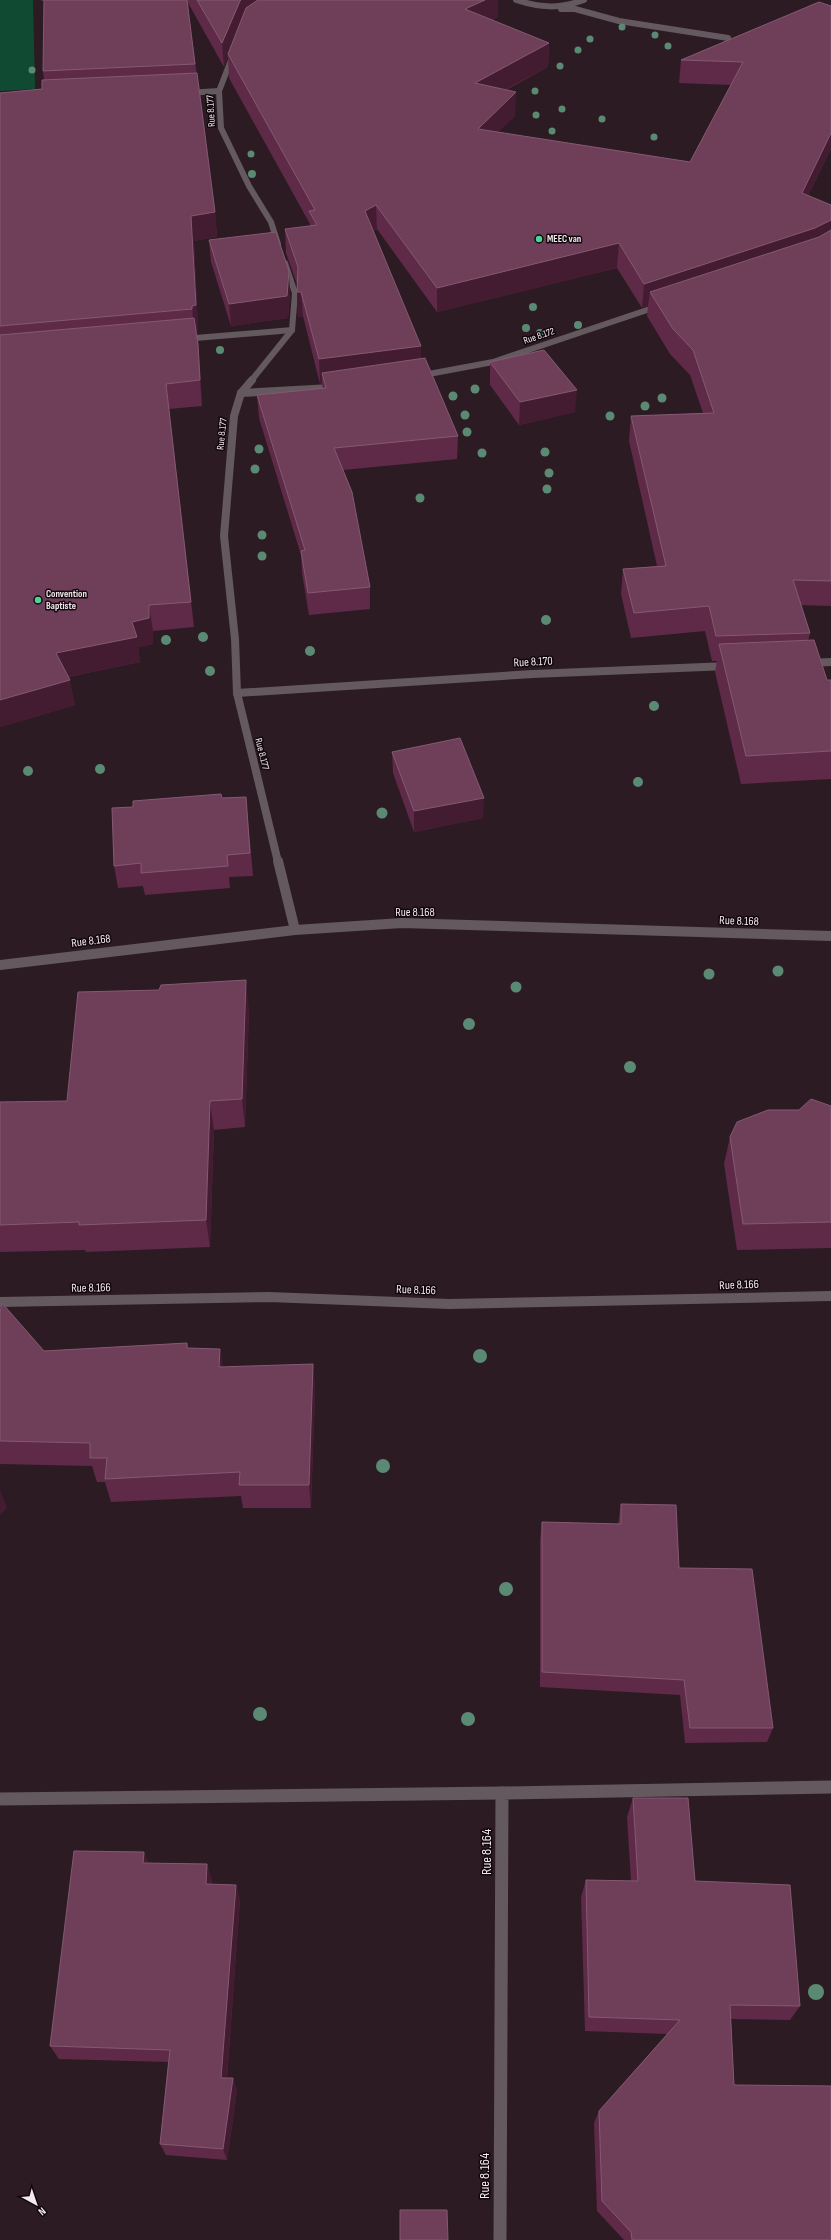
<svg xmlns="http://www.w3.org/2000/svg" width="831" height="2240" viewBox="0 0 831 2240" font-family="'Sofia Sans Condensed',sans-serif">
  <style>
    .green { fill: #114a32 }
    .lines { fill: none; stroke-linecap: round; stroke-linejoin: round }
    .street-far3 { stroke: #63595e; stroke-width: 6 }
    .street-far2 { stroke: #63595e; stroke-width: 8 }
    .street-far1 { stroke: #63595e; stroke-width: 10 }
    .street { stroke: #63595e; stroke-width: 13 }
    .tree { fill: #5a8a73 }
    .wall { fill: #5e2a48 }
    .shaded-wall { fill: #441c32 }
    .building { fill: #6f3f5a; stroke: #845971 }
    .poi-dot { fill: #4ed399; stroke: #10080c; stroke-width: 1.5 }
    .labels { text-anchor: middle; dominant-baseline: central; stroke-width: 3; stroke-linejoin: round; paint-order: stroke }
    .far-street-label { font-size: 10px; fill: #f5e8ee; stroke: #10080c }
    .far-poi-label { font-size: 10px; font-weight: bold; fill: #f5e8ee; stroke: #10080c; text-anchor: start }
    .street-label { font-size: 12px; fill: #f5e8ee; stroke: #10080c }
    .near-street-label { font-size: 14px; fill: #f5e8ee; stroke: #10080c }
  </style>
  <rect width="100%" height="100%" fill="#2d1b24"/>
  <!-- green -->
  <polygon class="green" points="0,0 33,0 35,89 0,91"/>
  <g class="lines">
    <!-- street-far3 -->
    <g class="street-far3">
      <path d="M 516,0 C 541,8 559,9 584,0"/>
      <polyline points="561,9 575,9 619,21 728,38"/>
      <polyline points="233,55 219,91 221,128 249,186 271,222 278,244"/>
      <polyline points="186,93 219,91"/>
      <polyline points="183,339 292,330"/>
      <polyline points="418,376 493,362 659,306"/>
      <polyline points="251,381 292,330 295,293 285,263"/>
    </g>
    <!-- street-far2 -->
    <g class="street-far2">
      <polyline points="252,380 241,393 234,416 224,536 235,639 237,693 278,862"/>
      <polyline points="241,393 331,388"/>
      <polyline points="808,663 831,662"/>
      <polyline points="237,693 533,674 728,666"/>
    </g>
    <!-- street-far1 -->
    <g class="street-far1">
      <polyline points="278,861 295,930"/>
      <polyline points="0,965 295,930 402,923 831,936"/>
      <polyline points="0,1302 269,1297 449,1304 831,1296"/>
    </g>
    <!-- street -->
    <g class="street">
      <polyline points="0,1799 502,1793"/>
      <polyline points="500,2240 502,1793 831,1787"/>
    </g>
  </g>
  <!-- trees -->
  <g class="tree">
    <circle cx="622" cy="27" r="3.5"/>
    <circle cx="655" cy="35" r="3.5"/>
    <circle cx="590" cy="39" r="3.5"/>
    <circle cx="668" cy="46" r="3.5"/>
    <circle cx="578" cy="50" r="3.5"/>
    <circle cx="560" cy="66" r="3.5"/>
    <circle cx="32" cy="70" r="3.5"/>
    <circle cx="535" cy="91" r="3.5"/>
    <circle cx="562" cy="109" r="3.5"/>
    <circle cx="536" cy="115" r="3.5"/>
    <circle cx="602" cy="119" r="3.5"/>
    <circle cx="552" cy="131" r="3.5"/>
    <circle cx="654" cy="137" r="3.5"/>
    <circle cx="251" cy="154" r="3.5"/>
    <circle cx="252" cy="174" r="4"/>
    <circle cx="533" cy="307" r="4"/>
    <circle cx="578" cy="325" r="4"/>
    <circle cx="526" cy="328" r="4"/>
    <circle cx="540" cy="333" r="4"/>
    <circle cx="220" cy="350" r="4"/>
    <circle cx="475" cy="389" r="4.5"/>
    <circle cx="453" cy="396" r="4.5"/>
    <circle cx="662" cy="398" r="4.5"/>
    <circle cx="645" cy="406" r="4.5"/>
    <circle cx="465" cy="415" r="4.5"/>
    <circle cx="610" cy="416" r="4.5"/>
    <circle cx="467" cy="432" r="4.5"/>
    <circle cx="259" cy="449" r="4.5"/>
    <circle cx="545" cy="452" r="4.5"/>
    <circle cx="482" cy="453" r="4.5"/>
    <circle cx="255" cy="469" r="4.5"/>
    <circle cx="549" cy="473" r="4.5"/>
    <circle cx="547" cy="489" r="4.5"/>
    <circle cx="420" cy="498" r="4.5"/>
    <circle cx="262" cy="535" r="4.5"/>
    <circle cx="262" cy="556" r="4.5"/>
    <circle cx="546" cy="620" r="5"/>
    <circle cx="203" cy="637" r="5"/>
    <circle cx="166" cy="640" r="5"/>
    <circle cx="310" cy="651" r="5"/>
    <circle cx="210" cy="671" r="5"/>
    <circle cx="654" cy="706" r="5"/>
    <circle cx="100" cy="769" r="5"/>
    <circle cx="28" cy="771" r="5"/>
    <circle cx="638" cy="782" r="5"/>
    <circle cx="382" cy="813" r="5.5"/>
    <circle cx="778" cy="971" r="5.5"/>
    <circle cx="709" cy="974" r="5.5"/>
    <circle cx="516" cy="987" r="5.5"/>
    <circle cx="469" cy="1024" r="6"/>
    <circle cx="630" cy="1067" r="6"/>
    <circle cx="480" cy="1356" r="7"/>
    <circle cx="383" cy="1466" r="7"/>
    <circle cx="506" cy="1589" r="7"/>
    <circle cx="260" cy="1714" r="7"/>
    <circle cx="468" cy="1719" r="7"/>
    <circle cx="816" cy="1992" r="8"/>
  </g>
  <!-- wall -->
  <g class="wall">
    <polygon points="41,0 498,0 498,17 492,20 549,43 548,67 506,90 515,116 498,132 690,162 731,85 679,83 681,60 831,6 831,149 808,196 831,205 831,606 801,605 810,633 808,641 827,680 831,680 831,779 741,784 715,672 717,661 712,661 705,631 631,638 621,594 623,569 657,566 629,441 631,416 703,413 690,375 670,354 647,316 648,306 642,308 617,268 437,312 377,229 373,231 421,359 458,436 457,459 343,470 370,587 370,609 309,615 302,573 301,555 259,418 257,395 323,389 322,384 320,384 303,316 298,317 297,284 286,253 285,229 310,226 310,224 229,78 228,56 224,67 187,1 215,212 217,237 194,241 198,330 196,331 198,344 200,369 202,406 169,409 194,627 153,631 153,644 138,647 140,662 68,677 75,705 0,727 0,93 42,89 44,80 43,71 44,1 41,1"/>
    <polygon points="209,240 290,294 288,318 231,326 211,262"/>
    <polygon points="490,362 575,412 519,425 490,385"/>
    <polygon points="392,752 483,818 414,832 393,773"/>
    <polygon points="246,797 253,876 229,877 230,888 145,895 143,886 118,888 114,866 133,807 222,798"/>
    <polygon points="249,1009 245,1127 214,1130 210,1247 86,1252 85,1250 0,1252 0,1102 67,1101"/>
    <polygon points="831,1106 831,1248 737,1250 724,1164 730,1137 799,1110"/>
    <polygon points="0,1312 44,1351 187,1343 188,1348 223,1367 313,1364 315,1389 311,1508 243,1508 241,1496 111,1502 105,1482 97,1482 92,1466 0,1464"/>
    <polygon points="621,1504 679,1568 773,1728 767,1742 685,1743 680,1695 540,1687 540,1539 542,1522 618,1524"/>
    <polygon points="633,1798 695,1881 800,2006 790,2020 731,2019 734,2085 831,2240 624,2240 597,2211 594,2123 599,2111 667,2034 585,2031 581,1897 586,1880 631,1881 627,1817"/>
    <polygon points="144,1852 148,1863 207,1864 212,1881 212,1884 240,1900 227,2078 233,2078 237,2091 227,2160 166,2155 160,2144 168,2062 59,2059 50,2046"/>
  </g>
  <!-- shaded-wall -->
  <g class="shaded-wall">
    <polygon points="241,0 282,0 228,54 228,56 224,67 222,43 240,1"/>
    <polygon points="485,0 498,0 498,17 465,32 465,9"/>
    <polygon points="549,43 548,67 474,106 475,83"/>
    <polygon points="516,92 515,116 477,153 478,129"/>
    <polygon points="831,133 831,149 798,217 802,193"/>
    <polygon points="376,205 377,229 365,236 365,211"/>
    <polygon points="215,212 217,237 194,241 198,330 194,331 192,306 191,216"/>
    <polygon points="831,220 831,232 829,243 650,292 648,306 642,308 644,284"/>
    <polygon points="619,243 617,268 437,312 437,288"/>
    <polygon points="289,271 290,294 288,318 231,326 229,304"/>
    <polygon points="297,292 301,292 303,316 298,317"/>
    <polygon points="198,344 200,369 202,406 200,380"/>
    <polygon points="421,346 421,371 322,373 322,384 320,384 319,359"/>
    <polygon points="577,390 575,412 519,425 520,402"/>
    <polygon points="149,605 153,631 153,644 138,647 140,662 61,678 56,653 132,622"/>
    <polygon points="70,680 75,705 0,727 0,700"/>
    <polygon points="484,798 483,818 414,832 414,811"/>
    <polygon points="246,980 249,1009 245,1127 242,1099"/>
    <polygon points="210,1101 214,1130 210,1247 206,1220"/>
    <polygon points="220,1349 224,1373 219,1367"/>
    <polygon points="313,1364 315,1389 311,1508 309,1485"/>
    <polygon points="0,1490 7,1508 0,1515"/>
    <polygon points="144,1852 150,1869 143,1863"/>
    <polygon points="207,1864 212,1881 211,1900 206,1884"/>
    <polygon points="236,1885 240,1900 226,2090 221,2078"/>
    <polygon points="233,2078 237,2091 227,2160 223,2149"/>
  </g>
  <!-- building -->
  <g class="building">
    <polygon points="44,0 187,0 195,64 43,71"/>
    <polygon points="197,0 241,0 240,1 222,43"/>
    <polygon points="258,0 485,0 465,9 549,43 475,83 516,92 478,129 690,162 743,62 681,60 819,2 831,6 831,133 802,193 831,205 831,220 815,228 644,284 619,243 437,288 376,205 365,211 421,346 319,359 301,292 297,292 298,267 285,229 317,225 309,211 315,210 228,54 246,8"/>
    <polygon points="197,73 215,212 191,216 196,305 192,306 192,309 0,326 0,93 42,89 42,80"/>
    <polygon points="831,230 831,581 793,580 810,633 716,636 709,606 634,613 623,569 666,566 631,416 714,413 693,350 673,329 650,292 819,237"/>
    <polygon points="276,232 289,271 287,296 229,304 209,240"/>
    <polygon points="194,318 198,344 200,380 166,384 191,602 149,605 149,618 132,622 137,637 56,653 70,680 0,700 0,335"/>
    <polygon points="544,350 577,390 520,402 490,362"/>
    <polygon points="425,358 458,436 334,448 352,492 370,587 308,593 301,551 305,550 257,395 326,388 322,373"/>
    <polygon points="814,640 827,680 831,680 831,751 746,756 719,644"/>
    <polygon points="460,738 484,798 414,811 392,752"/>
    <polygon points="221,794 222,798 246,797 250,853 227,855 228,866 141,873 141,863 114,866 112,808 133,807 133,801"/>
    <polygon points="246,980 242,1099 210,1101 206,1220 79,1225 79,1222 0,1225 0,1102 67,1101 78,992 159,990 161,985"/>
    <polygon points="811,1099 831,1106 831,1222 743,1224 730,1137 737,1122 768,1110 799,1110"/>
    <polygon points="2,1303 44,1351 187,1343 187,1348 220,1349 219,1367 313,1364 309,1485 239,1485 240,1472 105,1479 107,1458 90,1458 90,1443 0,1441 0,1312"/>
    <polygon points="621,1504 676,1505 679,1568 752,1569 773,1728 690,1728 684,1680 542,1672 542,1522 621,1524"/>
    <polygon points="633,1798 688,1798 695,1881 790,1885 800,2006 730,2005 734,2085 831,2086 831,2240 632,2240 631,2232 602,2201 599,2111 680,2020 589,2017 586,1880 638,1881"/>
    <polygon points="74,1851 144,1852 143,1863 207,1864 206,1884 236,1885 221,2078 233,2078 223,2149 160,2144 170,2050 50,2046"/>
    <polygon points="400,2210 447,2210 448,2240 400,2240"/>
  </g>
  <!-- markers -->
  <g class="poi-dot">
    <circle cx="539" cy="239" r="4"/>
    <circle cx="38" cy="600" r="4"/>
  </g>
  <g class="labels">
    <!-- far-street labels -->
    <g class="far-street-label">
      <text transform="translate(211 111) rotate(-94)">Rue 8.177</text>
      <text transform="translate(539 336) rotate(-19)">Rue 8.172</text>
      <text transform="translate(222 434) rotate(-84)">Rue 8.177</text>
      <text transform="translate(262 754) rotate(76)">Rue 8.177</text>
    </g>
    <!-- far-poi labels -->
    <g class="far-poi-label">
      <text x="547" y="239">MEEC van</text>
      <text x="46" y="594">Convention<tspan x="46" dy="12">Baptiste</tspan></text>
    </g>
    <!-- street labels -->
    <g class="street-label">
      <text transform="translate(533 662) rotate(-3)">Rue 8.170</text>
      <text x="415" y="912">Rue 8.168</text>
      <text transform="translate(739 921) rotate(2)">Rue 8.168</text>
      <text transform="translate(91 941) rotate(-7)">Rue 8.168</text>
      <text transform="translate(739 1285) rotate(-2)">Rue 8.166</text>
      <text transform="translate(91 1288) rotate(-1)">Rue 8.166</text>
      <text transform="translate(416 1290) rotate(2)">Rue 8.166</text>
    </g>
    <!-- near-street labels -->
    <g class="near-street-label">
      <text transform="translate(486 1852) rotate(-90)">Rue 8.164</text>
      <text transform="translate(484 2176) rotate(-90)">Rue 8.164</text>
    </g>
  </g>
  <!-- north arrow -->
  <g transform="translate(36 2204) rotate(140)" stroke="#10080c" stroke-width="3" paint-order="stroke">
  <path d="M0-3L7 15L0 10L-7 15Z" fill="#f5e8ee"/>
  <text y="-6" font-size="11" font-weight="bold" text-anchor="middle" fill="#f5e8ee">N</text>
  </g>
</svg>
